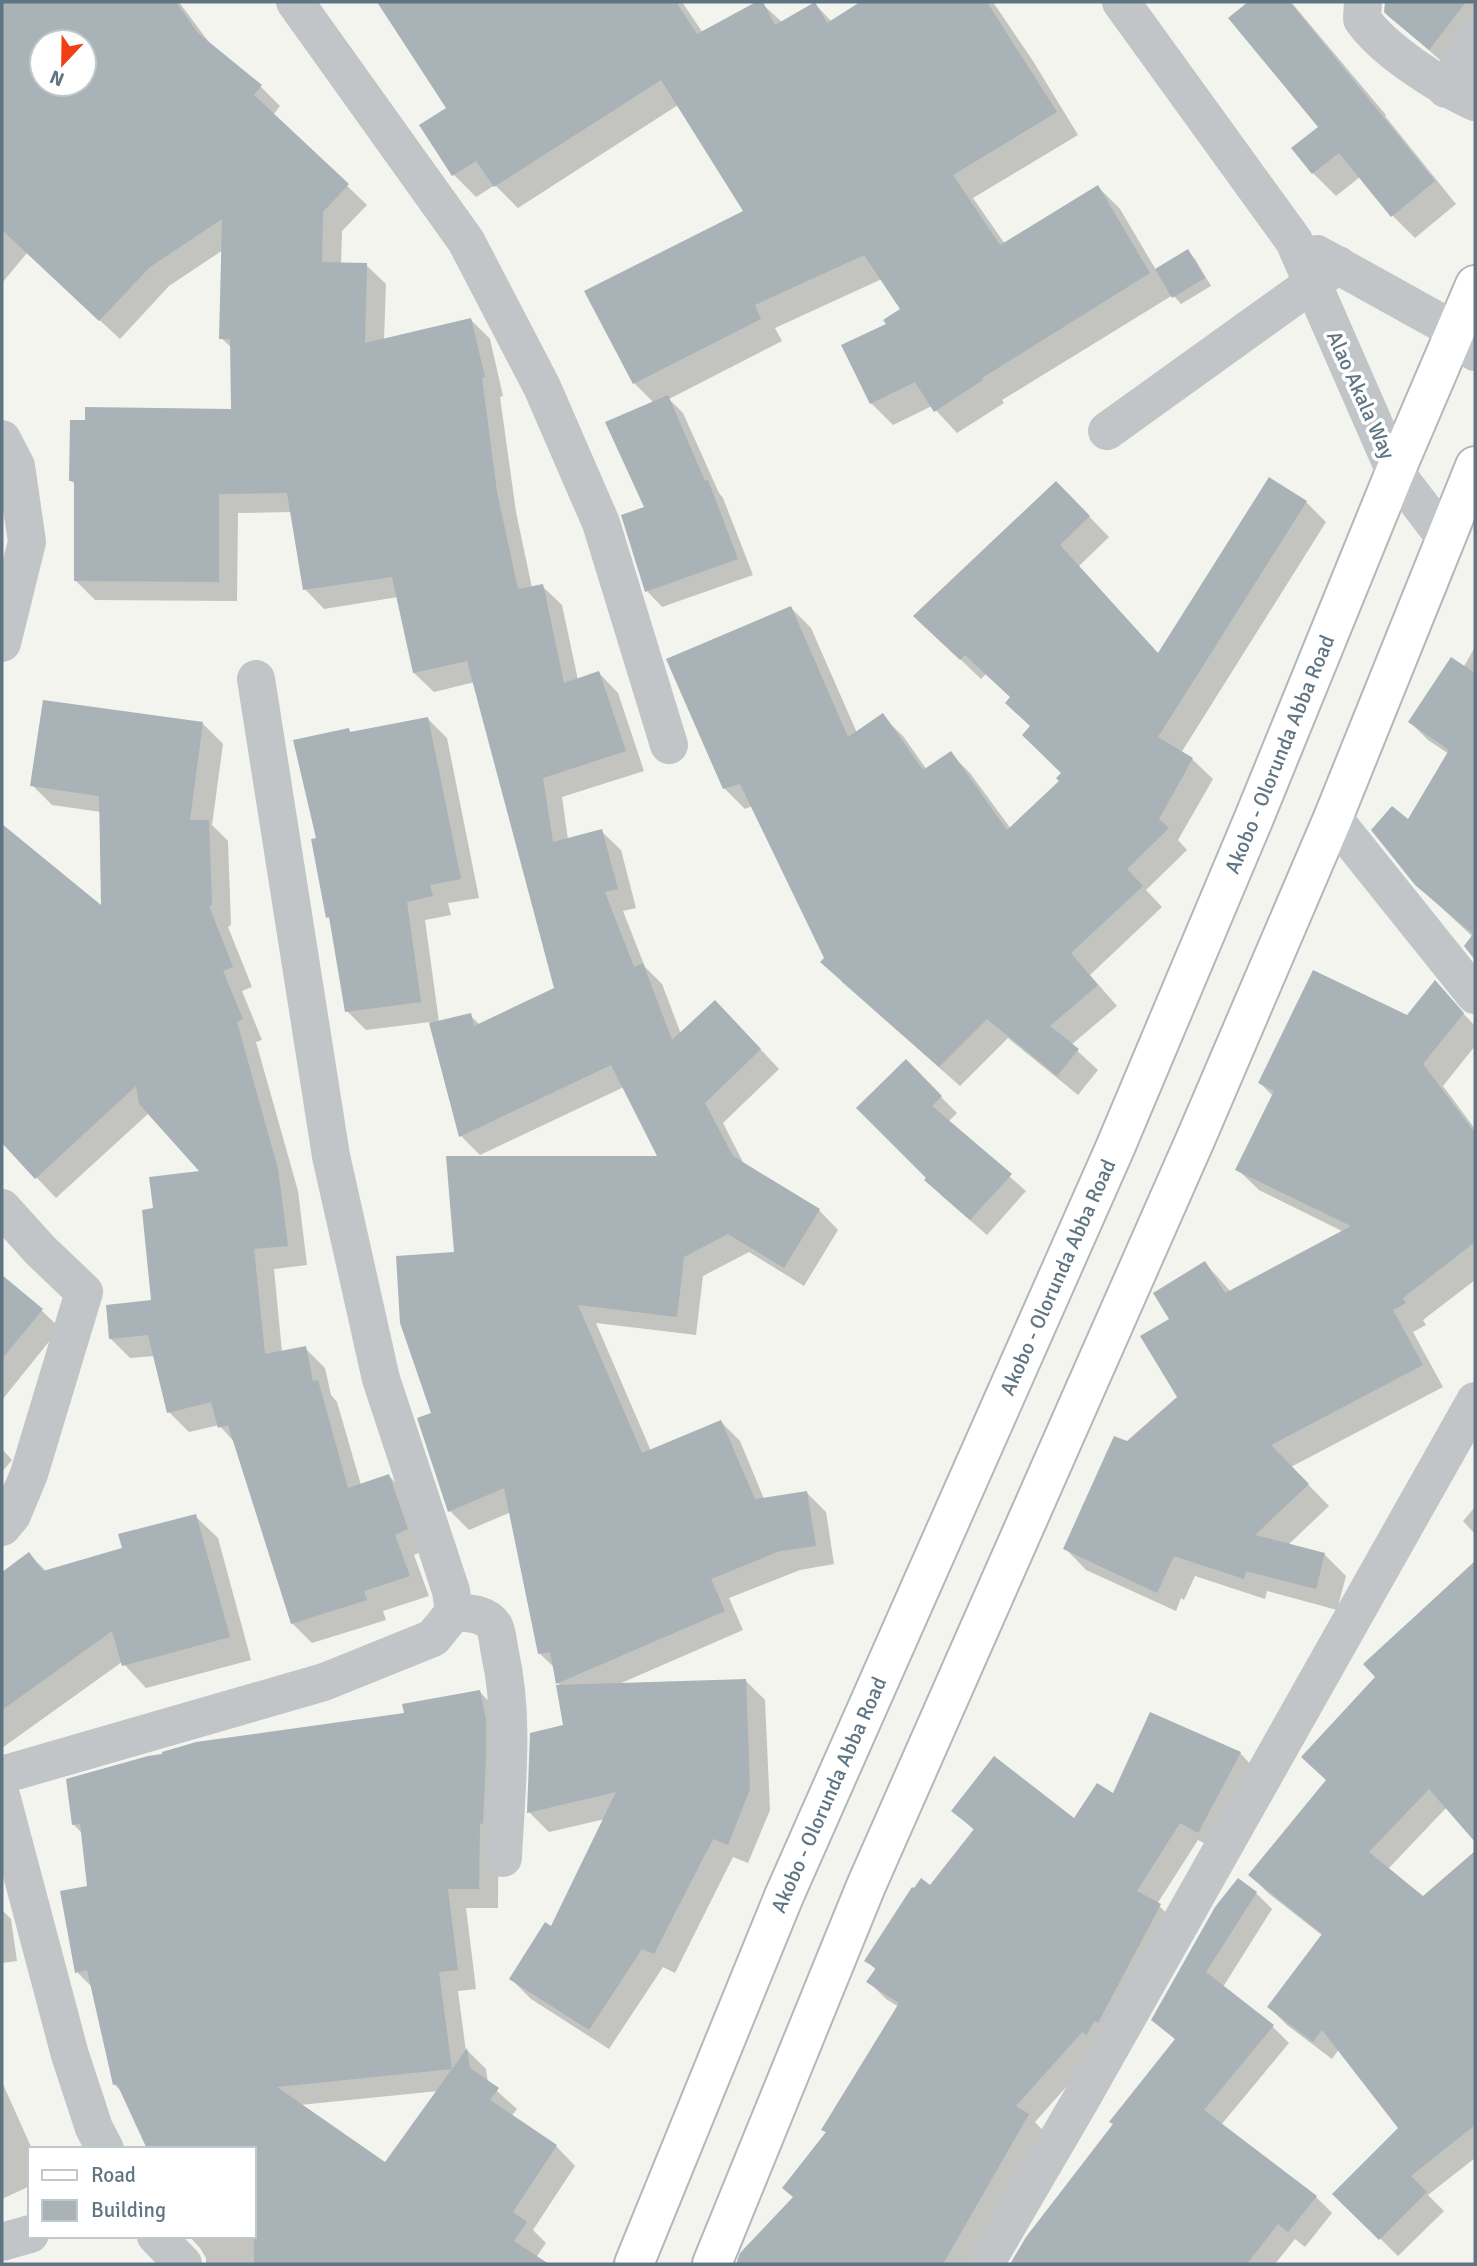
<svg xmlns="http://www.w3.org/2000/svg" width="1477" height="2266" viewBox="0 0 1477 2266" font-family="Signika,sans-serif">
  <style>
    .shadow { fill: #0003; fill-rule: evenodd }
    .building { fill: #a9b2b7; fill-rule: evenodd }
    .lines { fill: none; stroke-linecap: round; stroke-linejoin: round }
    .major-casing { stroke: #b1b7ba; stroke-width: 42 }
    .minor { stroke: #c1c5c8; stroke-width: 38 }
    .major { stroke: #fff; stroke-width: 38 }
    .labels { text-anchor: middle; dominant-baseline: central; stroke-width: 7; stroke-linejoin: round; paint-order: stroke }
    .street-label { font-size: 21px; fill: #607583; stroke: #fff }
  </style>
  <rect width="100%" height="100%" fill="#f4f4ef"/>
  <!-- shadow -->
  <g class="shadow">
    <path d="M 2,2 L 179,2 L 211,45 L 261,87 L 280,106 L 273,115 L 367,205 L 342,231 L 341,265 L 366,265 L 386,284 L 384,340 L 471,320 L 490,339 L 503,396 L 500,397 L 516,512 L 532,588 L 542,586 L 562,605 L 578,680 L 599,673 L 618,693 L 644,771 L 562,797 L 568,840 L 601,831 L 621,850 L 636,908 L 623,911 L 645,967 L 662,984 L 681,1034 L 734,1021 L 779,1069 L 723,1123 L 745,1166 L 819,1210 L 838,1230 L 804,1286 L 749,1252 L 703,1276 L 696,1335 L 596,1323 L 651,1451 L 721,1422 L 740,1441 L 764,1499 L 807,1493 L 826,1512 L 834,1564 L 800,1570 L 729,1598 L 743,1630 L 619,1684 L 745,1680 L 765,1700 L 770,1810 L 748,1863 L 733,1857 L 675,1973 L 663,1967 L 609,2049 L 531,1999 L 511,1979 L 551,1928 L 605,1819 L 549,1832 L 529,1812 L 565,1726 L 561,1686 L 558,1683 L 555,1668 L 539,1653 L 511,1512 L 469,1530 L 450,1511 L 433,1414 L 456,1254 L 659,1158 L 624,1087 L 480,1155 L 461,1136 L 430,1022 L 366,1030 L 347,1011 L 331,920 L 328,917 L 318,839 L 348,730 L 352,733 L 428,719 L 447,738 L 479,898 L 448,903 L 451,915 L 425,920 L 439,1022 L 470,1015 L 480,1025 L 556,989 L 475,682 L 434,692 L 414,673 L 398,597 L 324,609 L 305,589 L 292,512 L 238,513 L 237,601 L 95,600 L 76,581 L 76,485 L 71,481 L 233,410 L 232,348 L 221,338 L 223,250 L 169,286 L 120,339 L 27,253 L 2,283 ZM 42,42 L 84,42 L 84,84 L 42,84 Z"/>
    <polygon points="379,2 682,2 703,33 760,2 783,23 815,4 832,22 863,2 993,2 1033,61 1078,135 973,198 1005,244 1098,187 1120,209 1156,270 1188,251 1195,259 1211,286 1181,304 1173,295 1002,400 1004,403 957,433 932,406 893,425 871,403 889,325 902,309 882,279 775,328 782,341 669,399 683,413 719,493 723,498 753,575 662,607 647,591 646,508 654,403 634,383 746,211 678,105 518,208 495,185 476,197 454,175 448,109"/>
    <polygon points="1250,2 1291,2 1386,115 1385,116 1456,204 1415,238 1392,215 1360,177 1336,196 1313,173 1320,128 1230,18"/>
    <polygon points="1385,2 1473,2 1475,4 1475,33 1449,68 1389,15 1386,11"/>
    <polygon points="1306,502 1326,522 1181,753 1192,759 1213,779 1178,840 1187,850 1146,890 1162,907 1090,975 1117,1006 1071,1045 1098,1070 1078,1095 1008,1038 960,1086 842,982 826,958 752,806 745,809 724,788 791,608 811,628 857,733 882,716 903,736 927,770 950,753 970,773 1011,829 1061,781 1064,773 1012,698 986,674 981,679 936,636 1076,503 1109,537 1079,566 1159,655"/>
    <polygon points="1475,647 1475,958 1466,946 1473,937 1416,884 1409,822 1449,754 1428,740 1410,722 1463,668"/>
    <polygon points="203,724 223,744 212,825 228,841 231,925 228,927 252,987 242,991 262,1040 256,1042 298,1191 307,1265 274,1269 282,1352 305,1348 325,1368 331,1395 337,1402 361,1485 389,1476 409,1496 427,1549 414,1555 429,1596 383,1611 386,1620 312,1643 292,1623 236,1444 219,1425 189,1432 169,1412 155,1356 130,1358 110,1338 153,1302 155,1210 202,1172 149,1113 56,1198 2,1141 2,826 103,909 101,812 52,805 32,785"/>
    <polygon points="1435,983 1475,1026 1475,1046 1443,1086 1475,1129 1475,1280 1423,1320 1426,1325 1413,1332 1443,1387 1291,1467 1329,1506 1288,1545 1325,1555 1346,1576 1337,1610 1267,1591 1265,1599 1195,1576 1184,1600 1181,1598 1176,1611 1086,1570 1065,1548 1127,1443 1179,1397 1171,1320 1205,1263 1231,1292 1344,1232 1259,1190 1237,1169 1273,1096 1260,1083 1407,1018"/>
    <polygon points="906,1062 957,1113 948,1122 1026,1191 987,1235 942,1196"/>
    <polygon points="2,1284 41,1310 60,1328 2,1400"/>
    <polygon points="2,1449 12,1460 2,1472"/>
    <polygon points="1475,1507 1475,1534 1463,1521"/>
    <polygon points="195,1516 218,1538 251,1660 146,1688 122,1662 2,1748 2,1574 29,1554 46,1571 124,1550"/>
    <polygon points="1475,1563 1475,1839 1447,1807 1388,1869 1423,1898 1475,1854 1475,2158 1428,2195 1444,2211 1398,2256 1335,2194 1401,2127 1339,2049 1332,2059 1287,2025 1269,2007 1323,1936 1268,1893 1250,1875 1328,1781 1377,1677 1365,1664"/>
    <path d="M 480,1692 L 499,1712 L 498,1908 L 466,1908 L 476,1989 L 458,1991 L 466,2052 L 467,2050 L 486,2069 L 488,2083 L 517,2109 L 511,2117 L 556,2146 L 575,2166 L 533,2230 L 546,2243 L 535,2259 L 540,2264 L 206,2264 L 206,2258 L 200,2248 L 189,2236 L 254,2236 L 254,2149 L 123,2093 L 114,2084 L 93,1988 L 77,1972 L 89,1888 L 83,1834 L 73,1824 L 406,1714 ZM 438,2091 L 386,2165 L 300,2105 Z"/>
    <polygon points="1240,1753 1257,1771 1216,1849 1198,1840 1157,1904 1177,1923 1100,2049 1035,2122 1045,2133 970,2264 760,2264 746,2250 795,2199 827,2133 823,2130 899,2007 886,1999 869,1982 876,1970 867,1961 931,1887 975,1831 954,1811 1075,1821 1114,1796"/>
    <polygon points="1256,1893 1272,1909 1223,1987 1273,2027 1289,2043 1221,2125 1316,2197 1332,2213 1305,2247 1295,2239 1275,2264 1012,2264 1028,2238 1176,2040 1153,2019"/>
    <polygon points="2,1910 11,1919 17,1961 2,1963"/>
    <polygon points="2,2082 32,2149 30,2149 30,2186 2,2199"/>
  </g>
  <!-- building -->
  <g class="building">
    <path d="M 2,2 L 176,2 L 198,33 L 262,85 L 254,95 L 349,184 L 323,212 L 322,262 L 367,263 L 365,343 L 471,318 L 485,377 L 482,378 L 497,492 L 518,589 L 543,584 L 564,683 L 599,671 L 626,751 L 543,778 L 553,842 L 602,829 L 618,889 L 605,892 L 634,967 L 643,963 L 672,1040 L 715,1000 L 761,1049 L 705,1103 L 733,1156 L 820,1209 L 784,1268 L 728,1234 L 684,1257 L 677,1317 L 578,1305 L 642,1453 L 721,1420 L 755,1499 L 807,1491 L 816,1546 L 780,1551 L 711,1579 L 725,1611 L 556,1684 L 550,1652 L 538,1654 L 504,1488 L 448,1512 L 417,1418 L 431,1413 L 400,1323 L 396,1256 L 454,1252 L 446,1156 L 657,1156 L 611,1065 L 459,1137 L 429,1023 L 471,1013 L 474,1026 L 554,988 L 467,661 L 413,673 L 392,577 L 303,590 L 287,493 L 219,494 L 219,582 L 74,581 L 74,481 L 69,481 L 70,420 L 85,420 L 85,407 L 231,409 L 230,339 L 219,339 L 222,219 L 150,267 L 99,321 L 2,230 ZM 42,42 L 84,42 L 84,84 L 42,84 Z"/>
    <polygon points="377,2 676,2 697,34 756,2 763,2 775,25 815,2 827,23 860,2 987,2 1057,112 953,175 1000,245 1098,185 1150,273 982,378 983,380 934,412 915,382 870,404 841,345 886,324 883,320 900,309 864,255 755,305 761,319 633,384 584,291 743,211 661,80 494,187 476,161 452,176 419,125 446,108"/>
    <polygon points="1248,2 1290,2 1435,181 1391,217 1339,153 1312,174 1291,148 1318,127 1228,18"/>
    <polygon points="1385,2 1466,2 1429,50 1388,16 1384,12"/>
    <polygon points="1188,249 1205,278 1172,298 1155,269"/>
    <polygon points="668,395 705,481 708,480 738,559 645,592 621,515 644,507 605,422"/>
    <polygon points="1269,477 1307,501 1158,737 1193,758 1159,819 1169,828 1127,869 1143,886 1071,953 1098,985 1050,1026 1079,1049 1057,1076 987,1019 939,1067 820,962 824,958 740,784 723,789 666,659 791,606 848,737 883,713 923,770 951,751 1007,830 1059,781 1056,778 1061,773 1022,735 1030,726 1005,703 1010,697 965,655 960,660 913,616 1056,481 1090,516 1060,545 1158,653"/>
    <polygon points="1451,657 1475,673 1475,960 1464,946 1473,934 1415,885 1371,830 1392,806 1408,819 1449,750 1408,722"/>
    <polygon points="43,700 203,722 190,820 209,820 212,905 209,906 233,967 223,971 243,1019 237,1022 278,1169 288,1246 254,1249 265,1354 306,1346 313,1381 318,1380 348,1488 389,1474 408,1529 395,1535 410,1576 364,1591 367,1600 291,1624 228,1425 218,1428 211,1402 167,1413 148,1335 109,1339 106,1305 151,1300 142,1210 153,1208 149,1177 199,1171 139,1104 136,1086 35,1179 2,1143 2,824 101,905 99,796 30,786"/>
    <polygon points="428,717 461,879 430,885 433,896 407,902 421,1002 345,1012 329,917 326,918 311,839 316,838 293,740 349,728 350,732"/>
    <polygon points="1313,970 1407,1015 1435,980 1464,1013 1423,1064 1475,1133 1475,1242 1403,1298 1406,1303 1393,1310 1423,1365 1271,1445 1309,1484 1255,1535 1325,1553 1316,1589 1246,1571 1244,1579 1174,1556 1157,1593 1063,1549 1114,1436 1127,1441 1177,1397 1140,1336 1169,1319 1153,1293 1205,1261 1225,1293 1351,1226 1235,1170 1274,1091 1258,1083"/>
    <polygon points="906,1059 942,1096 932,1106 1012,1174 970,1220 924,1180 926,1178 856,1108"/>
    <polygon points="2,1275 43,1309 2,1359"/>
    <polygon points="196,1514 230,1637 122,1666 112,1631 2,1710 2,1572 29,1552 43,1571 122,1548 118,1534"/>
    <polygon points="1475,1561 1475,1842 1429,1789 1369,1852 1423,1896 1475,1851 1475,2125 1411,2176 1427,2192 1379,2240 1332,2194 1398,2128 1322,2030 1313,2042 1267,2007 1322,1934 1248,1875 1326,1780 1301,1757 1375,1677 1363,1664"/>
    <polygon points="746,1679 750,1789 728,1845 713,1839 654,1954 642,1949 589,2030 509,1979 545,1922 551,1926 616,1792 527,1813 530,1733 563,1725 556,1685"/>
    <path d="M 480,1690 L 486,1720 L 486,1755 L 483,1823 L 480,1824 L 479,1889 L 448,1889 L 458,1970 L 439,1972 L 452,2069 L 467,2048 L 470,2068 L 499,2088 L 490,2100 L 557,2145 L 513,2212 L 527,2222 L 514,2241 L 549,2264 L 254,2264 L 254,2149 L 147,2149 L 117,2084 L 113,2085 L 87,1970 L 75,1973 L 60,1891 L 87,1886 L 80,1824 L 72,1825 L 66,1779 L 148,1756 L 162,1754 L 162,1752 L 196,1742 L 404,1713 L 402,1704 ZM 452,2069 L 385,2162 L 277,2087 Z"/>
    <polygon points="1150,1712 1241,1752 1198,1833 1180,1823 1137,1891 1161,1904 1098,2023 1094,2021 1087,2035 1082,2032 1016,2106 1029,2114 943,2264 736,2264 740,2253 793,2197 782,2188 826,2132 821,2130 899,2003 866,1982 876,1968 864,1961 912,1887 914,1888 921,1878 930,1885 974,1829 951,1811 994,1756 1074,1818 1097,1783 1113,1793"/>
    <polygon points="1238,1878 1257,1892 1206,1972 1274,2025 1204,2110 1317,2196 1288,2232 1278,2224 1247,2264 1010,2264 1026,2237 1113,2124 1109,2122 1175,2039 1151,2020 1215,1907"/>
  </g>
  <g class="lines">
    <defs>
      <g id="major">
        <path id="s1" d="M 634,2264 L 784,1896 L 1115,1148 L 1254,818 L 1395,472 L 1475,285"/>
        <polyline points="712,2264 866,1886 1196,1138 1333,818 1475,466"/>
      </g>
    </defs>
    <!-- major casing -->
    <use href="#major" class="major-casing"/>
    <!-- minor -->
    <g class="minor">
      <polyline points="295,2 466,241 542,387 601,523 669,745"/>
      <polyline points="1121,2 1294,241 1395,472 1446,539"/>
      <path d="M 1363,2 L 1362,19 C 1383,50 1441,87 1475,102"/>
      <polyline points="1446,89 1475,38"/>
      <polyline points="1317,254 1454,330 1475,352"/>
      <polyline points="1107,431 1338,265"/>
      <polyline points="2,439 16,466 27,542 2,643"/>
      <polyline points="1333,818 1475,995"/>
      <polyline points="2,1208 40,1250 84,1292 29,1474 12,1515 2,1527"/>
      <path d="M 454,1612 C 467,1613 486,1613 494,1626 C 498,1633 498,1645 500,1653 C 515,1720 506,1790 503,1858"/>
      <polyline points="2,1775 324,1682 433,1638 454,1612 451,1591 381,1379 331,1156 256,679"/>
      <polyline points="2,1799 70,2055 94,2128 105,2149"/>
      <polyline points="156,2236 183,2264"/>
      <polyline points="2,2242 30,2234"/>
      <polyline points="985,2264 1083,2096 1475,1401"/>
    </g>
    <!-- major -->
    <use href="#major" class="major"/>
  </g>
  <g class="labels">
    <!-- street labels -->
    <g class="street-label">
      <text transform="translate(1361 395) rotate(66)">Alao Akala Way</text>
      <text stroke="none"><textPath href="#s1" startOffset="1642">Akobo - Olorunda Abba Road</textPath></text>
      <text stroke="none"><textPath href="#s1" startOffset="1074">Akobo - Olorunda Abba Road</textPath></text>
      <text stroke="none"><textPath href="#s1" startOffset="508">Akobo - Olorunda Abba Road</textPath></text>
    </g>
  </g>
  <!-- border -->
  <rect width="1477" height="2266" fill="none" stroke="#607583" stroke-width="7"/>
  <!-- legend -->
  <rect x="28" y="2147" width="228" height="91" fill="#ffffff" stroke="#bfc8cd" stroke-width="2"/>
  <rect x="42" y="2170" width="35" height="10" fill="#ffffff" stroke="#bfc8cd" stroke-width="2"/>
  <text x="91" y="2182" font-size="21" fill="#607583">Road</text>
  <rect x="42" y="2200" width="35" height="21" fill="#a9b2b7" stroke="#bfc8cd" stroke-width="2"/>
  <text x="91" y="2217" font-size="21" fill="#607583">Building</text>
  <!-- north arrow -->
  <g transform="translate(63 63) rotate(202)"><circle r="33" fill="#ffffff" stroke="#bfc8cd" stroke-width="2"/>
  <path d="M0-5L12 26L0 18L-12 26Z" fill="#f03f13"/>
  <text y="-10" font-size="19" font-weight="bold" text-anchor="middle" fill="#607583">N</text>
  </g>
</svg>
